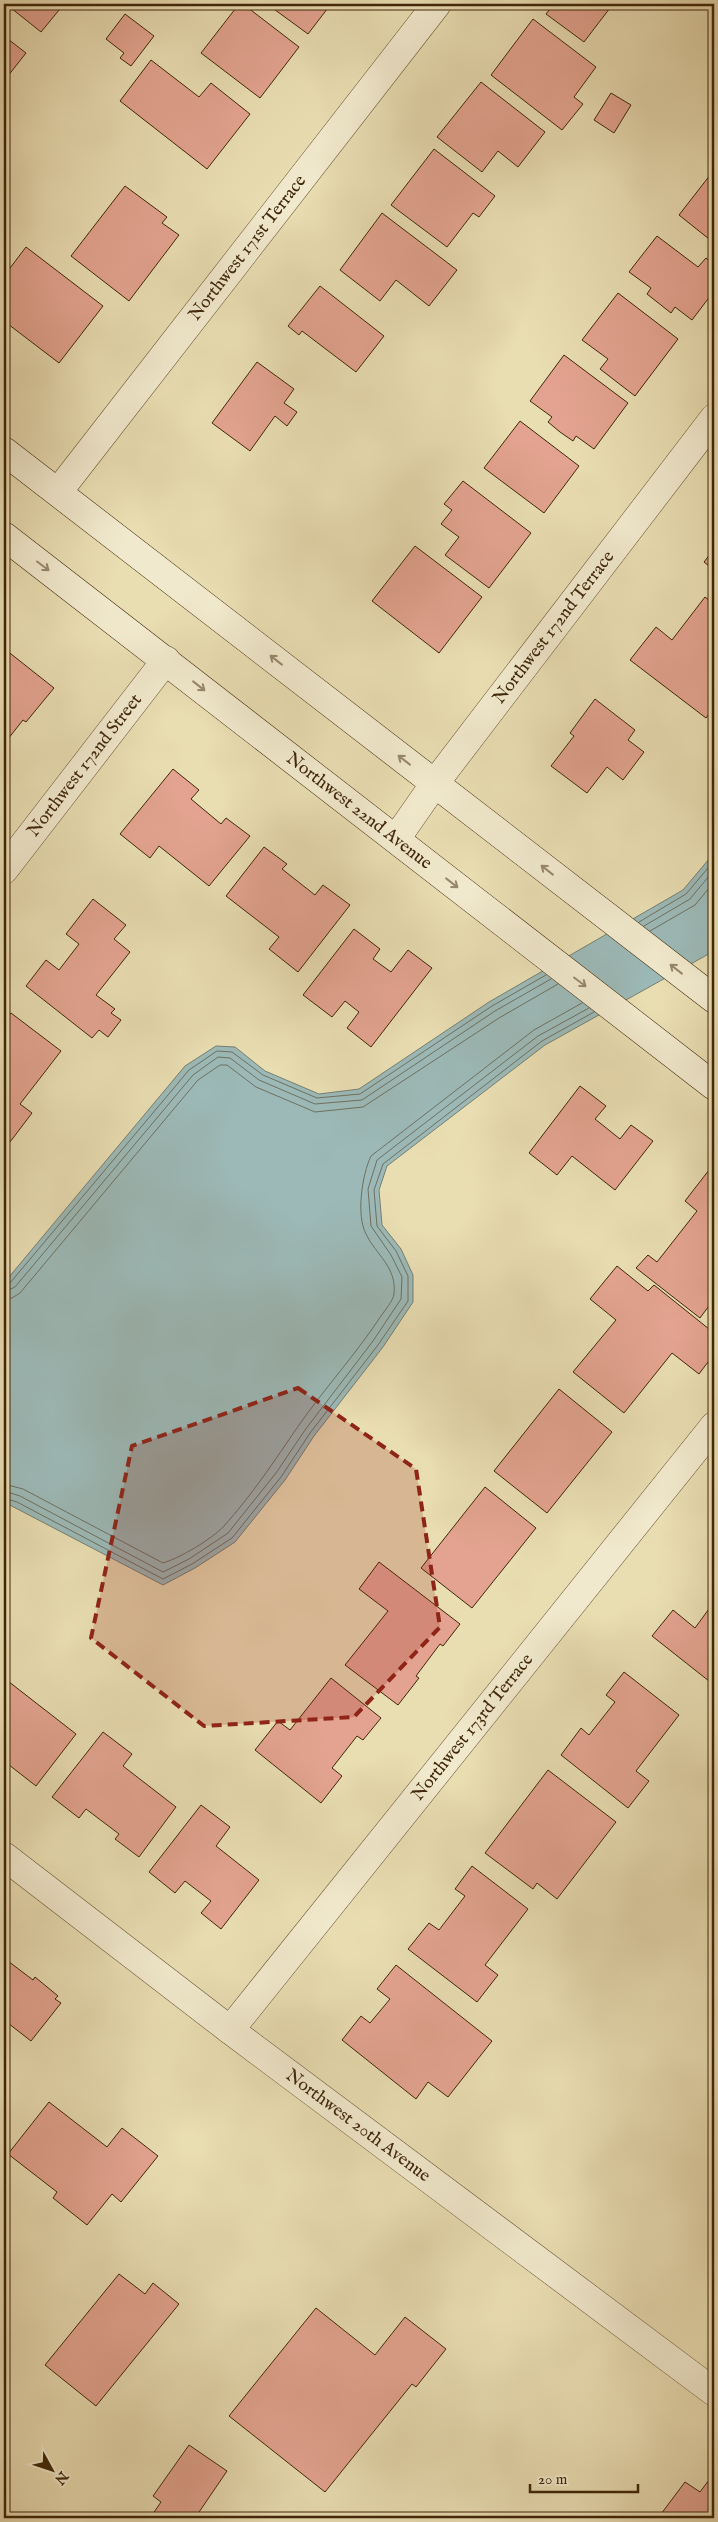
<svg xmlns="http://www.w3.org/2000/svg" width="718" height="2522" viewBox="0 0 718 2522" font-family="'IM FELL English',serif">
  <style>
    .water { fill: #9cb9b7; stroke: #777f71 }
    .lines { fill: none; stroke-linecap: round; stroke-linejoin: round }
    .shore { stroke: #6e7060; stroke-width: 1 }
    .building { fill: #e3a390; stroke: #402709 }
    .street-casing { stroke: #6a5433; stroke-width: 29 }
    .secondary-casing { stroke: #402709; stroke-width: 29 }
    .street { stroke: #f1e9cd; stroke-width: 28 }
    .secondary { stroke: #f1e9cd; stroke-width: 28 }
    .oneway { stroke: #98886b }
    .marked { fill: #8f2418; fill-opacity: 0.2; stroke: #8f2418; stroke-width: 4; stroke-dasharray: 10 6; stroke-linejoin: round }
    .labels { text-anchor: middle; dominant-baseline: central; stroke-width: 5; stroke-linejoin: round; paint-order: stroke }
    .street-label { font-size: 18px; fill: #402709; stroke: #f1e9cd }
  </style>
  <rect width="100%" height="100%" fill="#e9ddb2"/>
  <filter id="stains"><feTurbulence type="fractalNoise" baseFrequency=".004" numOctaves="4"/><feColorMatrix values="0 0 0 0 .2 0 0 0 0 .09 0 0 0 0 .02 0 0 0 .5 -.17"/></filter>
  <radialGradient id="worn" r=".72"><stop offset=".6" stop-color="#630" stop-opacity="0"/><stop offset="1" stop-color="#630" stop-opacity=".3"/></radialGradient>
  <!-- water -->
  <polygon class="water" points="714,853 714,951 545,1045 387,1166 379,1190 382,1225 401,1249 413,1275 413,1302 383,1347 314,1436 285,1480 235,1542 195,1568 163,1585 4,1502 4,1283 185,1066 216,1046 235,1047 265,1071 319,1094 359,1089 489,1002 683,890"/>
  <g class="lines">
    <!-- shore -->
    <g class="shore">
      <polyline points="639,922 686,894 714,861"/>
      <polyline points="644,926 690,899 714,870"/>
      <polyline points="650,931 695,905 714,882"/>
      <polyline points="4,1286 10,1283 189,1070 217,1051 232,1052 263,1075 317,1098 360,1094 492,1006 546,975"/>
      <polyline points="4,1292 15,1287 193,1075 218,1057 230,1058 259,1080 315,1104 362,1100 495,1011 551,979"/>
      <polyline points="4,1299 12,1298 20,1293 198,1080 220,1065 227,1065 256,1087 315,1112 363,1107 499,1018 558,984"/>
      <path d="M 4,1484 L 23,1489 L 163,1563 C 180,1558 212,1539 224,1526 C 252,1495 275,1460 299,1425 C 325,1388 356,1354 381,1316 C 385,1310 393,1301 394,1294 C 397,1267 376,1255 366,1234 C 356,1215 362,1175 371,1156 L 534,1030 L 582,1003"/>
      <polyline points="4,1491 20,1496 163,1572 189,1559 228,1533 276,1473 305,1430 373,1341 401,1299 402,1277 391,1255 371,1226 368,1189 377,1160 538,1036 589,1008"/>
      <polyline points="4,1498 17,1502 163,1579 192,1564 232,1538 281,1477 310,1433 378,1345 408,1301 408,1276 396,1251 377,1226 374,1190 383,1164 542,1041 594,1012"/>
    </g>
  </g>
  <!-- building -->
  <g class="building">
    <polygon points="6,4 64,4 41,32"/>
    <polygon points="239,4 243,4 299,47 260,98 201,53"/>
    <polygon points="267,4 331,4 308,34"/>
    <polygon points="554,4 613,4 584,42 546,14"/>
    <polygon points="125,14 154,36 131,66 120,58 124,53 106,39"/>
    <polygon points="533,19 596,67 574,97 583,104 562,130 491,75"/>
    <polygon points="4,36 26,53 4,81"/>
    <polygon points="151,60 199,97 211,83 250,114 207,169 120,101"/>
    <polygon points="481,82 545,132 518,167 498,151 482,172 437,137"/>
    <polygon points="611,93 631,105 614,133 594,120"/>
    <polygon points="434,149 495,196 479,217 473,213 447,247 391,205"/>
    <polygon points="714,170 714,243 679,215"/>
    <polygon points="125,186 167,217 162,223 179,235 129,301 71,256"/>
    <polygon points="382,213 457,270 429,306 396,280 380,301 340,270"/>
    <polygon points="657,236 698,267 706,258 714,264 714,291 692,320 675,307 671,313 647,294 651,288 629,272"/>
    <polygon points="26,247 103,306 59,363 4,321 4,276"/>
    <polygon points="320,286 384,336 356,372 302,331 299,335 288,326"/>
    <polygon points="618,293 678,339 635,396 600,369 608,359 582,340"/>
    <polygon points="564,355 628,403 594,449 576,436 573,441 560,432 548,422 552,417 530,401"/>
    <polygon points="257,362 294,389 284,403 297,412 287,426 275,416 250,451 212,423"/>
    <polygon points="520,421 579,466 544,513 484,468"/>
    <polygon points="463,481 531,533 489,588 445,555 459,537 441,524 452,510 444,504"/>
    <polygon points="415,546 482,597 439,653 372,601"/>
    <polygon points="714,549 714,570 704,562"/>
    <polygon points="705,597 714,604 714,707 706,718 630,660 656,627 672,640"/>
    <polygon points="6,650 54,688 26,722 23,720 4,744 4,654"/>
    <polygon points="595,699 635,730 628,740 644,752 623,780 607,767 587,793 551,766 574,736 570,733"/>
    <polygon points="173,769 199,790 191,799 221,824 226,818 250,836 209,886 159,846 150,858 120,834"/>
    <polygon points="264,847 287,864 282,869 315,895 323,885 350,905 298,972 269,949 279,937 226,896"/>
    <polygon points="93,899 126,925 114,939 130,952 96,995 115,1009 111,1013 121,1020 108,1037 99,1030 92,1038 26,986 46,960 59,970 79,944 66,934"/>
    <polygon points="354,929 380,949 373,959 391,972 408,950 432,968 371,1047 347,1028 359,1012 345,1001 332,1017 303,995"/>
    <polygon points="11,1013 61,1051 20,1104 32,1113 10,1142 4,1138 4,1022"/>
    <polygon points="580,1086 606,1106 595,1119 620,1139 631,1125 653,1141 615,1190 572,1156 557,1175 529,1153"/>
    <polygon points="709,1170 714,1174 714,1299 700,1318 636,1268 648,1255 657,1262 697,1211 685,1201"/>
    <polygon points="617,1266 648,1291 654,1285 714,1333 714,1354 699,1374 672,1353 624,1413 573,1372 616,1320 590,1299"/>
    <polygon points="559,1389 612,1432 547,1513 494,1471"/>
    <polygon points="485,1487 536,1528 472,1608 421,1568"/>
    <polygon points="379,1562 460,1624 443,1646 440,1644 416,1676 419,1678 398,1705 345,1665 388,1611 359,1589"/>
    <polygon points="714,1602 714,1685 652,1636 673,1610 695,1628"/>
    <polygon points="624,1672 679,1715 636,1771 649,1781 628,1808 561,1755 581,1728 589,1735 615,1702 606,1695"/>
    <polygon points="4,1678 76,1734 36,1786 4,1761"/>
    <polygon points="331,1678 381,1718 363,1740 357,1736 332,1768 342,1776 321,1803 255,1750 278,1721 290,1730"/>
    <polygon points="103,1732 132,1754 123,1766 176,1807 139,1857 115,1839 119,1834 86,1809 79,1818 52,1797"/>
    <polygon points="548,1770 616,1822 557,1899 537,1883 533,1889 485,1853"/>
    <polygon points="201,1805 230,1827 216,1846 259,1880 221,1929 201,1913 211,1901 185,1881 175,1893 149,1872"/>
    <polygon points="472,1866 528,1909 485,1965 498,1975 477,2002 408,1949 429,1923 439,1930 465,1896 455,1889"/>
    <polygon points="4,1958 33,1980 35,1977 58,1996 55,1999 61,2003 31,2041 4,2020"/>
    <polygon points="396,1965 492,2041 448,2097 428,2082 416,2099 342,2040 361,2016 370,2023 390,1999 377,1989"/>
    <polygon points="49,2102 107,2147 122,2128 158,2156 121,2202 112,2194 87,2225 53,2198 57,2192 8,2154"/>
    <polygon points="119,2274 145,2294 153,2283 179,2304 96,2406 45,2365"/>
    <polygon points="316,2308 375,2355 405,2317 446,2349 416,2387 412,2384 325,2492 229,2416"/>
    <polygon points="189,2445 227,2471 195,2518 150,2518 161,2502 153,2496"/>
    <polygon points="709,2480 714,2483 714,2518 658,2518 685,2482 700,2492"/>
  </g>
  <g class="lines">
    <defs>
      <g id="street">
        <path id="s1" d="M 58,492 L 437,4"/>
        <path id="s2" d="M 396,839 L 435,783 L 714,418"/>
        <path id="s3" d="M 4,870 L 166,660"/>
        <path id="s4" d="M 4,1856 L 230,2030 L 714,2392"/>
        <path id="s5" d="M 230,2030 L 714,1426"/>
      </g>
      <g id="secondary">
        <polyline points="4,451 714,999"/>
        <path id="s6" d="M 4,536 L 714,1086"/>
      </g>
    </defs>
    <!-- street casing -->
    <use href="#street" class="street-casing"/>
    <!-- secondary casing -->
    <use href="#secondary" class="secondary-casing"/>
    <!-- street -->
    <use href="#street" class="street"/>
    <!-- secondary -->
    <use href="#secondary" class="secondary"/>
  </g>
  <!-- one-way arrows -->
  <defs><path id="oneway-shaft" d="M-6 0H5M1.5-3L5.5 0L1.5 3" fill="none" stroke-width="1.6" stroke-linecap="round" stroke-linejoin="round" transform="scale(1.25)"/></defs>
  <g class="oneway">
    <use href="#oneway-shaft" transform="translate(43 566) rotate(37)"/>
    <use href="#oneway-shaft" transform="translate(276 660) rotate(-142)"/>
    <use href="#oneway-shaft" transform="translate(199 686) rotate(38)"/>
    <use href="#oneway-shaft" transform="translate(404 760) rotate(-142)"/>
    <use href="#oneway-shaft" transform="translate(547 870) rotate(-142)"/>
    <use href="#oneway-shaft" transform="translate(452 883) rotate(38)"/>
    <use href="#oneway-shaft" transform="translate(676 969) rotate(-142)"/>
    <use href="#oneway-shaft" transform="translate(580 982) rotate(37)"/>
  </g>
  <!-- marked area -->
  <path class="marked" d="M 298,1388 L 416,1469 L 440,1627 L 354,1717 L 204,1726 L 91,1638 L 132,1446 Z"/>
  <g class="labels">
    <!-- street labels -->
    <g class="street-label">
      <text stroke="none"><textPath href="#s1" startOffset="309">Northwest 171st Terrace</textPath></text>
      <text stroke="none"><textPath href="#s2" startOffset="264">Northwest 172nd Terrace</textPath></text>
      <text stroke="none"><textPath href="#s3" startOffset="132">Northwest 172nd Street</textPath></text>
      <text stroke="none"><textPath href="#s6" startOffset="449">Northwest 22nd Avenue</textPath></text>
      <text stroke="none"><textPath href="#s5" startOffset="388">Northwest 173rd Terrace</textPath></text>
      <text stroke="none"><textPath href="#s4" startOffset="445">Northwest 20th Avenue</textPath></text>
    </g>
  </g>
  <!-- margin -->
  <rect width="718" height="2522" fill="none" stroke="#e9ddb2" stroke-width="20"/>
  <rect x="5" y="5" width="708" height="2512" fill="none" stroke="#402709" stroke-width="2.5"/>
  <rect x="10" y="10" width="698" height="2502" fill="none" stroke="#402709"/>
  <!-- north arrow -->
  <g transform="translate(52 2470) rotate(130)" stroke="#f1e9cd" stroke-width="4" paint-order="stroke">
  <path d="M0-4L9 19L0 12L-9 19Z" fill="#402709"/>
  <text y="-8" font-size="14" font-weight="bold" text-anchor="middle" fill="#402709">N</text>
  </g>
  <!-- scale -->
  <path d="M530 2484v8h108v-8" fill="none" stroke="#402709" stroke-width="2.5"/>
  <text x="538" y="2484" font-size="15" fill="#402709" stroke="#f1e9cd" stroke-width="4" paint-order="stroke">20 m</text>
  <rect width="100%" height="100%" filter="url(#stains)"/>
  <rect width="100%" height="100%" fill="url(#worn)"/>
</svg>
